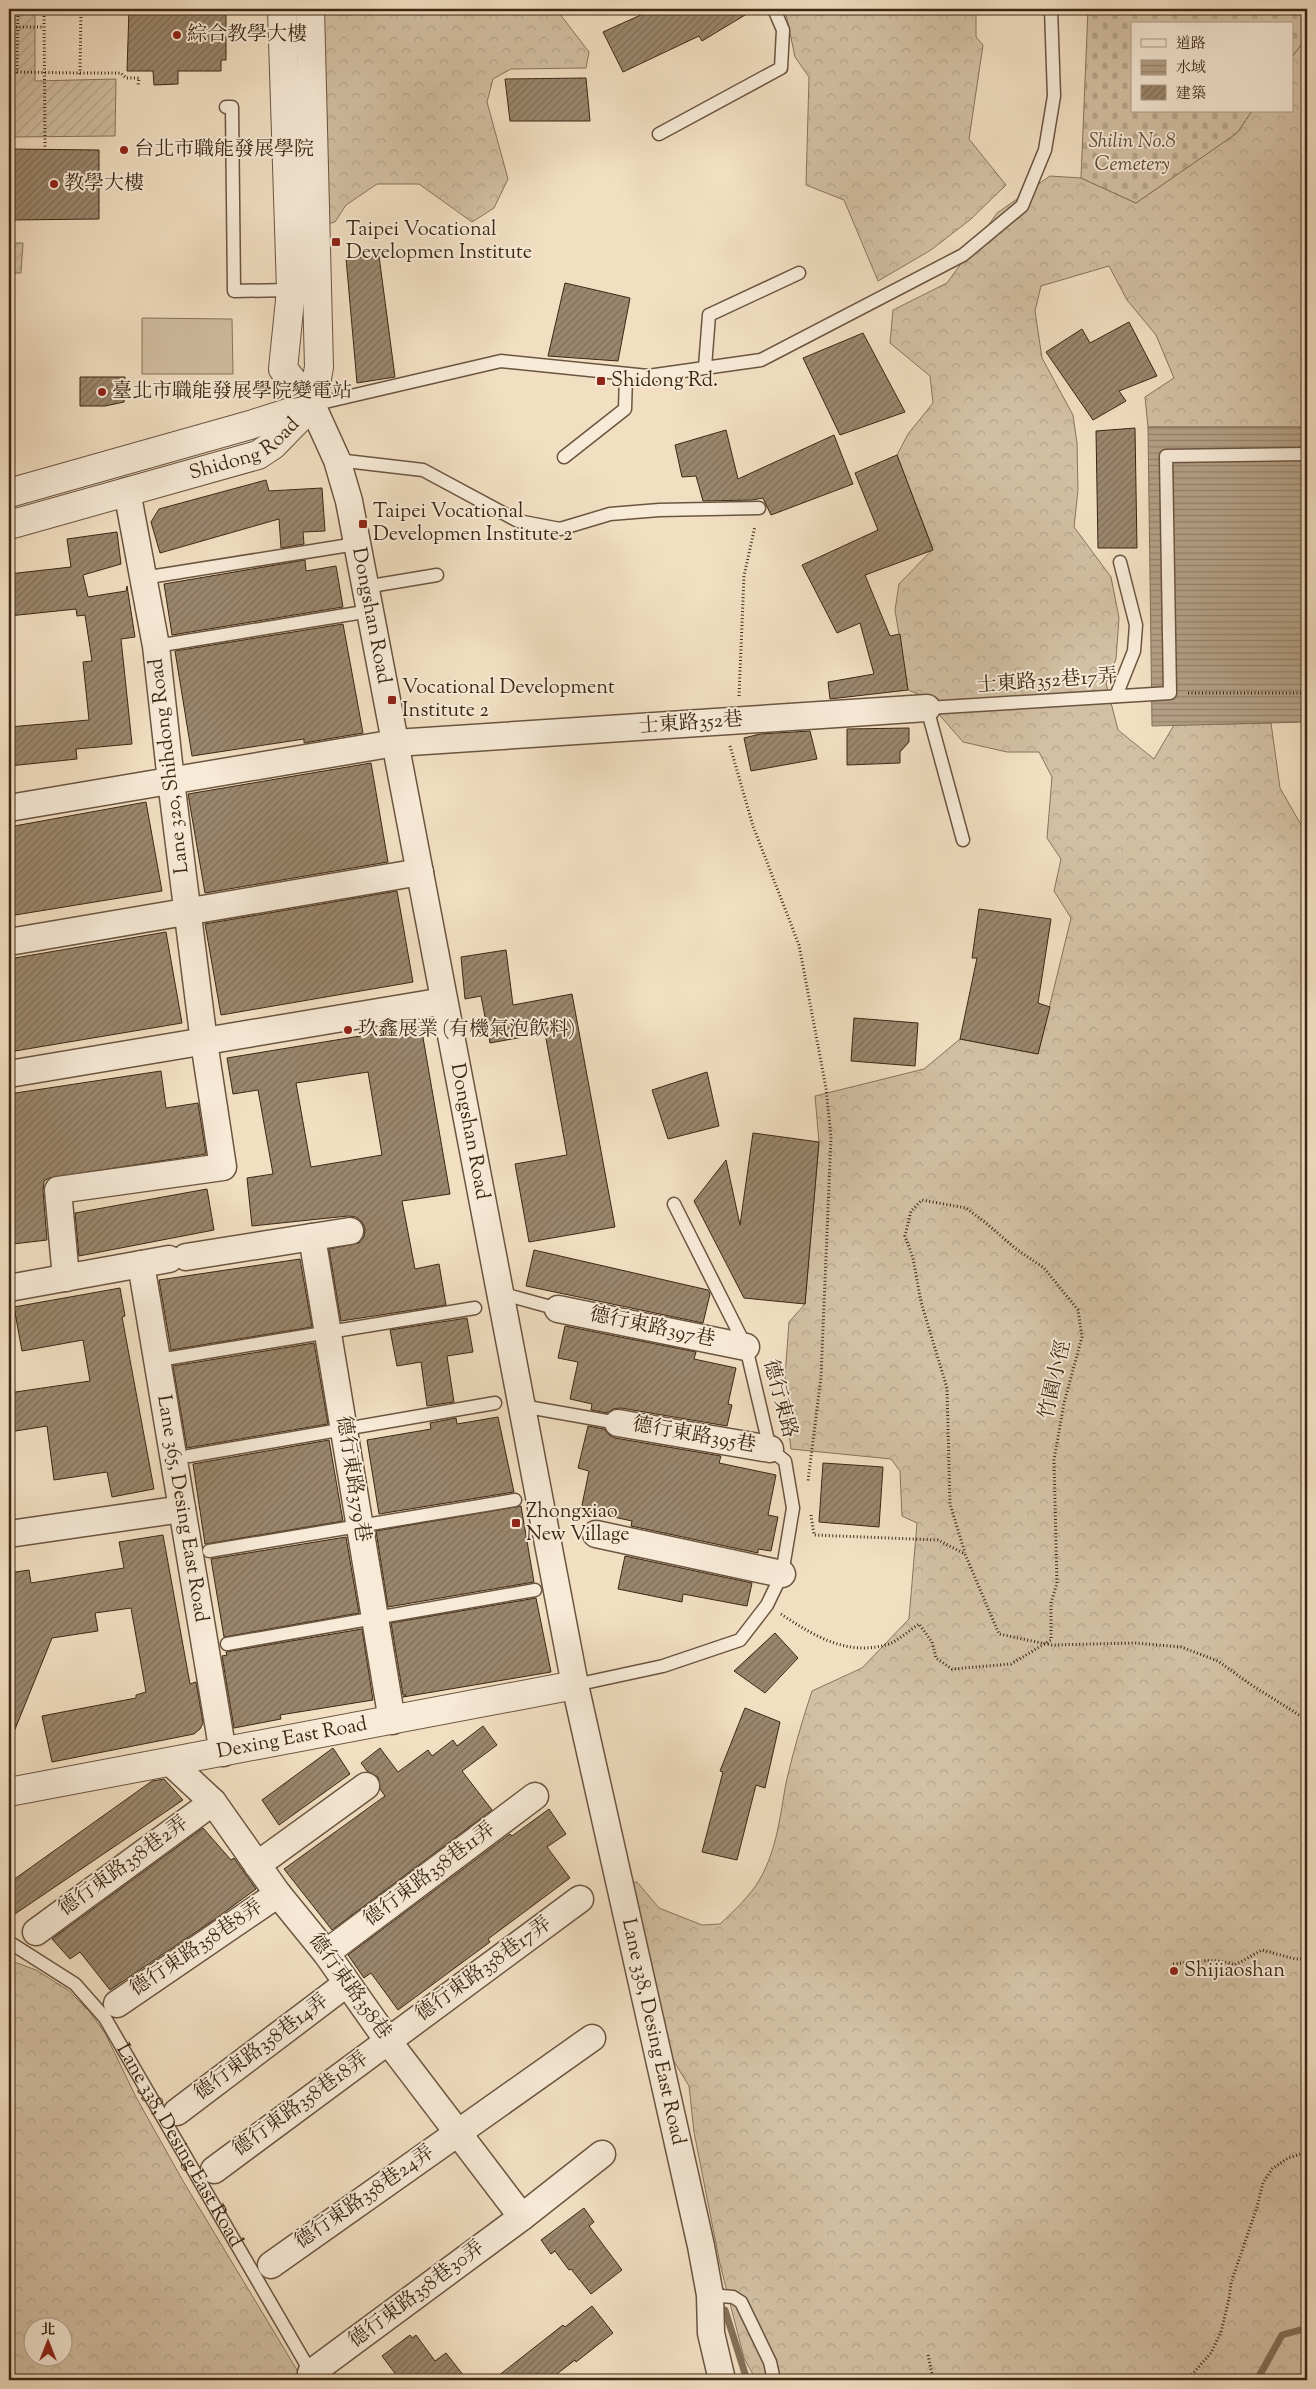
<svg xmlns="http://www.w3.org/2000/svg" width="1316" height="2389" viewBox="0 0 1316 2389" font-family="'Sorts Mill Goudy','Noto Serif TC',serif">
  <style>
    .forest { fill: url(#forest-crowns); stroke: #88745c; fill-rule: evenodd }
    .cemetery { fill: url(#cemetery-stones); stroke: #88745c }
    .garden { fill: url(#garden-furrows); stroke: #88745c }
    .pitch { fill: #d3c0a4; stroke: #88745c }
    .water { fill: url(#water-rules); stroke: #847059 }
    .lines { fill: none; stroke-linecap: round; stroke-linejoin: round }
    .stream { stroke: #847059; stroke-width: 7 }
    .building { fill: url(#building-hatch); stroke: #3c2714; fill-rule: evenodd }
    .service-casing { stroke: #6a5540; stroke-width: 15 }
    .minor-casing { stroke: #6a5540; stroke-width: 29 }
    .tertiary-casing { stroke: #6a5540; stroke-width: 30 }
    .path { stroke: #3c2714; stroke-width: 3; stroke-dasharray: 1 2.5; stroke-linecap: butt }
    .service { stroke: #f7ead7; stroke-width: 12 }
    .minor { stroke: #f7ead7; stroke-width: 26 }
    .tertiary { stroke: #f7ead7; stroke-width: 28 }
    .poi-dot { fill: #8f2418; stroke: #f7ead7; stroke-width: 2 }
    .labels { text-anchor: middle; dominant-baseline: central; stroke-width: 4; stroke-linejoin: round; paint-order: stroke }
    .poi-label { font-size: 20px; fill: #3c2714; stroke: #f7ead7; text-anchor: start }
    .park-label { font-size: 20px; font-style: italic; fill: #624d38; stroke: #f7ead7 }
    .street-label { font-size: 20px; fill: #3c2714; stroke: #f7ead7 }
  </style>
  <defs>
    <pattern id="forest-crowns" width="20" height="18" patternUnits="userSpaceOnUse" patternTransform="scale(1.25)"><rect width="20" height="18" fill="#d3c0a4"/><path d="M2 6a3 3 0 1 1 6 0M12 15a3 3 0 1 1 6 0" fill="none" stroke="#b6a58c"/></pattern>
    <pattern id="cemetery-stones" width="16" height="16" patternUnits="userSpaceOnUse" patternTransform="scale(1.25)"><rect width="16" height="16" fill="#d3c0a4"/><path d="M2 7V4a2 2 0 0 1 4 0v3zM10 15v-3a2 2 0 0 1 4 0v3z" fill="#b6a58c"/></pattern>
    <pattern id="garden-furrows" width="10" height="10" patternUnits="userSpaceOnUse" patternTransform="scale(1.25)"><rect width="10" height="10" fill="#d3c0a4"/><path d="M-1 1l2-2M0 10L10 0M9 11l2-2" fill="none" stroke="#b6a58c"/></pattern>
    <pattern id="water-rules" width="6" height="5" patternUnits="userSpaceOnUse" patternTransform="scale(1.25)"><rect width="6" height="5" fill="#b4a087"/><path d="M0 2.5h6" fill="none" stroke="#94826d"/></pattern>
    <pattern id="building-hatch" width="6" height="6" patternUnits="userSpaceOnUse" patternTransform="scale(1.25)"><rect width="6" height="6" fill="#9b876e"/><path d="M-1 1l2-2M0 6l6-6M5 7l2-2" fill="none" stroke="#806e59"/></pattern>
  </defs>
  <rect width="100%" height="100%" fill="#f2dfc2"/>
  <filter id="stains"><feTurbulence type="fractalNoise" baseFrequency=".004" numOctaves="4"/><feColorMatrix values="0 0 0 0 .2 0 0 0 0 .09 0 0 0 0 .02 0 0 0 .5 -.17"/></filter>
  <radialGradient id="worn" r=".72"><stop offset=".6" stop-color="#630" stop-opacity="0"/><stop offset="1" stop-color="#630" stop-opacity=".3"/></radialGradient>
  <!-- forest -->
  <g class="forest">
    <polygon points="319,9 556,9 589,52 586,68 511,69 493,79 487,102 508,179 494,208 472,222 419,184 377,184 346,205 335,222 323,225"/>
    <polygon points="785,9 976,9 976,37 983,45 969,139 1006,185 971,219 931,250 878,281 844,200 806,185 809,77 795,57"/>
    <path d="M 1307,37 L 1307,427 L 1148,427 L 1145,397 L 1174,378 L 1156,335 L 1127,300 L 1109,266 L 1041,286 L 1035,311 L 1042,358 L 1073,415 L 1077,443 L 1078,490 L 1074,527 L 1111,577 L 1119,618 L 1116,659 L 1106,683 L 1118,730 L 1154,759 L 1174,725 L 1271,723 L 1280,788 L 1304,830 L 1307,832 L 1307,2380 L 756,2380 L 744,2358 L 720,2264 L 694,2132 L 689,2086 L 665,2047 L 629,1883 L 637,1882 L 659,1908 L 702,1925 L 720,1924 C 735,1910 750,1896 760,1879 C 777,1849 780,1816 786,1783 C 793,1752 802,1721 812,1691 L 862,1668 L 909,1619 L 917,1523 L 902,1516 L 900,1471 L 891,1459 L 791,1449 L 784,1391 L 789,1322 L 805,1304 L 819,1142 L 815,1096 L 924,1069 L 960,1039 L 1038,1054 L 1071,918 L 1054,891 L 1061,859 L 1047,838 L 1052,777 L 1039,752 L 1007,752 L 963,742 L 923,696 L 908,690 L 895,610 L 899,584 L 933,549 L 897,455 L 908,434 L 933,403 L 930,376 L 890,343 L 893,310 L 947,283 L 997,213 L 1050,176 L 1081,178 L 1136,203 L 1237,133 L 1252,111 L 1292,111 L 1292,57 Z"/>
    <path d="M 9,1960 L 36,1970 L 68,1990 L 89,2011 L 105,2033 L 136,2097 L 183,2181 L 303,2380 L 9,2380 ZM 32,2326 L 62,2326 L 62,2356 L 32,2356 Z"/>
  </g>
  <!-- cemetery -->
  <polygon class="cemetery" points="1088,9 1307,9 1307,37 1292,57 1292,24 1132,24 1132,111 1252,111 1237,133 1136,203 1081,178"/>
  <!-- garden -->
  <g class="garden">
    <polygon points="9,9 35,9 35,81 116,79 115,136 9,137"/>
    <polygon points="9,243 23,243 21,273 9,273"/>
  </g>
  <!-- pitch -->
  <polygon class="pitch" points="142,318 232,319 233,374 142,374"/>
  <!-- water -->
  <polygon class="water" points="1148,427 1307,427 1307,722 1152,726"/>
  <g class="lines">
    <!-- stream -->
    <g class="stream">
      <polyline points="725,2310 747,2380"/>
      <polyline points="1257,2380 1282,2335 1307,2328"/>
    </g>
  </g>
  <!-- building -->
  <g class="building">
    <polygon points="129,9 226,9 226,60 221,60 221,71 178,71 178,84 154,85 153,71 127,71"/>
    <polygon points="654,9 755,9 702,41 699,36 623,72 603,32"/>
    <polygon points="586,78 590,121 510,121 505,79"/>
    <polygon points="9,149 99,150 99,219 9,220"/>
    <polygon points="379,256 395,377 357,383 346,258"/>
    <polygon points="565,283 630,298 618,361 548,356"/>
    <polygon points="1129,322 1157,376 1119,391 1126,401 1093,420 1046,352 1082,329 1090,343"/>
    <polygon points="863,333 905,412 840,435 803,358"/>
    <polygon points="80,377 125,377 124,402 105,406 80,406"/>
    <polygon points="1135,428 1137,548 1098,548 1096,431"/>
    <polygon points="726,430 738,479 834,435 853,484 771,515 763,498 752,500 703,501 696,476 682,477 675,445"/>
    <polygon points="897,455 933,550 865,575 890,636 900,634 908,690 830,699 828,682 874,674 860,623 837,633 802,565 878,530 855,473"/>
    <polygon points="266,480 269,491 322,488 325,531 303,532 304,544 281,548 279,519 160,553 151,522 159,509"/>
    <polygon points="117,532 121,564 83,575 88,597 126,591 127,586 135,637 121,639 132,744 76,749 77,759 9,766 9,727 89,720 83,662 92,661 85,615 77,616 76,609 9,616 9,574 71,567 67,539"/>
    <polygon points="305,560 306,571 336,566 343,607 172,635 164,584"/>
    <polygon points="343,624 363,733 304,743 304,739 192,756 175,651"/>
    <polygon points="909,728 909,742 900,752 900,763 847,765 847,729"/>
    <polygon points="810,731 817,759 751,771 744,738 760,734"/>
    <polygon points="371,763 388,862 205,893 188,794"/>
    <polygon points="146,802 162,891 9,916 9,827"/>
    <polygon points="397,891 413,982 221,1015 205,924"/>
    <polygon points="979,909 1051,919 1038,1003 1050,1007 1038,1054 960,1039 977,958 972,958"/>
    <polygon points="166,932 182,1023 9,1052 9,959"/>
    <polygon points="506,950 513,1005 572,994 615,1227 529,1242 515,1164 567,1155 545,1033 490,1043 481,996 465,999 461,957"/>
    <polygon points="854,1018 918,1023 915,1066 851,1061"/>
    <path d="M 421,1026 L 450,1194 L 402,1201 L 415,1269 L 439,1264 L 446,1305 L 341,1321 L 329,1249 L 359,1243 L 364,1237 L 365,1228 L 362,1222 L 356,1217 L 348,1216 L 252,1226 L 247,1178 L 273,1174 L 258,1090 L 233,1094 L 227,1058 ZM 368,1072 L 382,1155 L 311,1167 L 296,1083 Z"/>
    <polygon points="161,1071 166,1108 198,1103 206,1154 49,1178 44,1181 43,1191 47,1240 13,1244 9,1204 9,1094"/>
    <polygon points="707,1072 719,1126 668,1139 652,1090"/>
    <polygon points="753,1133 819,1142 805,1304 744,1298 694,1201 726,1160 740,1225"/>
    <polygon points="207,1189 214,1230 79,1256 75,1213"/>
    <polygon points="534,1250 708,1290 710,1294 703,1323 526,1286"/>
    <polygon points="300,1259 312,1327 171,1350 159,1280"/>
    <polygon points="120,1288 125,1316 122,1317 154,1489 112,1497 107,1472 54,1480 47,1426 9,1432 9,1393 90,1381 83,1340 22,1351 14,1307"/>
    <polygon points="467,1318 473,1352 447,1356 454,1402 427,1406 421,1362 397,1366 390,1330"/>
    <polygon points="565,1326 696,1352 694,1359 736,1368 728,1404 732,1405 727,1426 621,1408 613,1409 607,1413 591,1410 592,1404 570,1399 578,1362 558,1358"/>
    <polygon points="314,1343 328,1424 187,1448 173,1366"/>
    <polygon points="498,1417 514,1492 379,1514 367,1440 431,1429 430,1423 456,1418 457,1424"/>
    <polygon points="588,1426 604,1429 609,1435 615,1438 721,1456 719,1463 776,1475 768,1515 778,1517 771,1551 758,1549 758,1553 631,1526 632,1521 581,1510 589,1471 578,1468"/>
    <polygon points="329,1440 343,1521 205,1544 193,1464"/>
    <polygon points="823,1463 883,1467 879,1527 819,1522"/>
    <polygon points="521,1506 534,1582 388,1607 376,1531"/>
    <polygon points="163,1535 190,1684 196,1682 203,1723 200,1729 194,1734 52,1762 42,1716 136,1698 136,1695 146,1692 131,1608 95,1613 98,1631 52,1638 9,1744 9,1573 29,1570 31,1583 124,1568 119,1542"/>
    <polygon points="346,1537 359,1613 224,1637 211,1559"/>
    <polygon points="625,1556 752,1583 747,1606 683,1594 682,1602 618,1589"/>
    <polygon points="536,1598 551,1672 403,1697 406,1695 403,1695 391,1623"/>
    <polygon points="362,1629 373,1700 280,1715 281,1719 234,1728 222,1656 227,1655 226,1652"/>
    <polygon points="775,1633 798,1658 765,1693 734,1671"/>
    <polygon points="745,1708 780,1722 765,1788 756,1785 737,1860 702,1852 723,1772 720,1771"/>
    <polygon points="483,1726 497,1745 462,1771 492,1810 332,1930 284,1869 385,1796 380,1789 378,1777 367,1771 361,1763 380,1748 398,1772 428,1750 432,1756 453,1740 457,1746"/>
    <polygon points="333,1748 350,1774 279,1825 262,1800"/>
    <polygon points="164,1779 183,1800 9,1918 9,1883 152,1781"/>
    <polygon points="549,1809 566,1834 547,1847 570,1878 488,1939 490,1942 398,2010 371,1973 364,1978 348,1955 510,1834 512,1836"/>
    <polygon points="203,1828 231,1860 234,1858 256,1889 218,1917 110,1990 80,1952 70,1959 52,1939"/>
    <polygon points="584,2208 594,2222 589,2226 622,2270 591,2294 571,2269 569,2270 555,2251 551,2254 541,2240"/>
    <polygon points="592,2306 613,2333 576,2362 575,2360 549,2380 493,2380 563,2325 565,2327"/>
    <polygon points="410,2335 412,2338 416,2335 435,2361 446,2353 467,2380 400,2380 382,2356"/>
  </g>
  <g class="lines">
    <defs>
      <g id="service">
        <polyline points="226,107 232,107 234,291 291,290"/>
        <polyline points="659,134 781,68 783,30 774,9"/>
        <polyline points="705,367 709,315 799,273"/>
        <polyline points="312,405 501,361 648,376 761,360 963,255 1022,206 1045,150 1054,96 1051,9"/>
        <polyline points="564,457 625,409 626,375"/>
        <polyline points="337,460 423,470 518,521 560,529 610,514 659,510 759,508"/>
        <polyline points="143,578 356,544"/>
        <polyline points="365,587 437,575"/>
        <polyline points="156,646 370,611"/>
        <polyline points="1116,696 1134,651 1136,625 1120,562"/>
        <polyline points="963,840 927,708 1170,693 1166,456 1307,454"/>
        <polyline points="500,1293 558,1309"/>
        <polyline points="171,1358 475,1308"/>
        <polyline points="522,1406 618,1423"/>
        <polyline points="189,1456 495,1403"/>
        <polyline points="209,1551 515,1500"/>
        <polyline points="227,1644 535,1590"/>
        <polyline points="575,1685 663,1666 740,1640 767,1605 782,1574 793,1508 785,1461 770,1449 746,1347 674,1204"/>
        <path id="s1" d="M 9,1942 L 75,1984 L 105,2018 L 313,2376"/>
        <polyline points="710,2295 733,2297 741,2302 770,2362 774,2380"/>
      </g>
      <g id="minor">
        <path id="s2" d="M 312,405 L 337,460 L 349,501 L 575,1685 L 701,2246 L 710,2295 L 711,2333 L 722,2380"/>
        <polyline points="9,808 395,743 927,708"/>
        <polyline points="9,942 420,872"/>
        <polyline points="9,1074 444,1001"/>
        <polyline points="312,1237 392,1721"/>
        <polyline points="186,1257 350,1231"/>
        <path id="s3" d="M 141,1264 L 223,1753"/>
        <polyline points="66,1278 58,1190 223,1167 204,1042 171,781 156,646 127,491"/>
        <polyline points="9,1288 169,1259"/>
        <polyline points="558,1309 746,1347"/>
        <polyline points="618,1423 770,1449"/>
        <polyline points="9,1534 182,1509"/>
        <polyline points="596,1534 782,1574"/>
        <polyline points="171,1763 213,1802 278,1894 326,1953 388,2041 522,2217"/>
        <polyline points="257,1865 366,1786"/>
        <polyline points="36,1932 213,1802"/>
        <polyline points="326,1953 535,1796"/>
        <polyline points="117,2004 278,1894"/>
        <polyline points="177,2112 346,1984"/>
        <polyline points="214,2170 580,1899"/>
        <polyline points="271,2265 592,2038"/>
        <polyline points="311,2373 522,2217 602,2154"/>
      </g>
      <g id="tertiary">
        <polyline points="282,9 291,290 283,369 312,405"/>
        <polyline points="310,9 319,367 312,405"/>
        <polyline points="9,493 250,425 309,406"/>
        <path id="s4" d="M 9,525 L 258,455 L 273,445 L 312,405"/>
        <path id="s5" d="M 9,1792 L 575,1685"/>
      </g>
    </defs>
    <!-- service casing -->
    <use href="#service" class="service-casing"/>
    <!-- minor casing -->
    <use href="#minor" class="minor-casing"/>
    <!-- tertiary casing -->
    <use href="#tertiary" class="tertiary-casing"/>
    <!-- path -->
    <g class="path">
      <polyline points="18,9 17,72 80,73"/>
      <polyline points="44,9 45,150"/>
      <polyline points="81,9 129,9"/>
      <polyline points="81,10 80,73 121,73 126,78 139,78 138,86"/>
      <polyline points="9,27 44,27"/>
      <polyline points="1188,693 1307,693"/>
      <polyline points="739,696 744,576 755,526"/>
      <polyline points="730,746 753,826 799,945 826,1088 831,1137 821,1377 808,1481"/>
      <polyline points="811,1515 814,1535 938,1540 965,1554 999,1634 1051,1645 1135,1643 1181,1647 1218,1661 1250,1684 1307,1720"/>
      <path d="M 781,1614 C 814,1636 848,1657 889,1644 C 899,1640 910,1630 919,1624 L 932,1642 L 936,1658 L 952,1669 L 1011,1664 L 1051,1640 L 1051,1603 L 1057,1583 L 1054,1460 L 1064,1403 L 1082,1337 L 1078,1310 L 1044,1268 L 1015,1248 L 986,1223 L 966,1208 L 922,1200 L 911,1211 L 905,1236 L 913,1258 L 921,1302 L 947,1388 L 950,1504 L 965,1553"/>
      <path d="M 1173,1964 C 1195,1962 1214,1957 1235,1965 L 1262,1950 L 1295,1959 L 1307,1959"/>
      <polyline points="928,2355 933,2378"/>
      <polyline points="924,2380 933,2378 942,2380"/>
      <polyline points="1187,2380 1211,2353 1221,2332 1229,2299 1231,2283 1257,2207 1263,2183 1272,2169 1288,2158 1307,2152"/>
    </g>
    <!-- service -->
    <use href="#service" class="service"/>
    <!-- minor -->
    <use href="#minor" class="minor"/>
    <!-- tertiary -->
    <use href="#tertiary" class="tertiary"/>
  </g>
  <!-- markers -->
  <g class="poi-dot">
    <circle cx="177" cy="35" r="5"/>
    <circle cx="124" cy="150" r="5"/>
    <circle cx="54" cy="184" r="5"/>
    <rect x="331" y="237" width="10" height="10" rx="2.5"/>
    <rect x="596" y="376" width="10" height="10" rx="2.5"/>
    <circle cx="102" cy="392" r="5"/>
    <rect x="358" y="519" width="10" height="10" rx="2.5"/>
    <rect x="387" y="695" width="10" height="10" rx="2.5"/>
    <circle cx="348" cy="1030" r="5"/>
    <rect x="511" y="1518" width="10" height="10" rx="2.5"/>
    <circle cx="1174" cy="1971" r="5"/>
  </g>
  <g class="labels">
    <!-- poi labels -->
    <g class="poi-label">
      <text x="187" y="35">綜合教學大樓</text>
      <text x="134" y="150">台北市職能發展學院</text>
      <text x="64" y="184">教學大樓</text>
      <text x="346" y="230">Taipei Vocational<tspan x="346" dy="23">Developmen Institute</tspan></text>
      <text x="611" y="381">Shidong Rd.</text>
      <text x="112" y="392">臺北市職能發展學院變電站</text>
      <text x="373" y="512">Taipei Vocational<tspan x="373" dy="23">Developmen Institute 2</tspan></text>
      <text x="402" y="688">Vocational Development<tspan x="402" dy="23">Institute 2</tspan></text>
      <text x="358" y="1030">玖鑫展業 (有機氣泡飲料)</text>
      <text x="526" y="1512">Zhongxiao<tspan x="526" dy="23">New Village</tspan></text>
      <text x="1184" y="1971">Shijiaoshan</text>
    </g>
    <!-- park labels -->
    <g class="park-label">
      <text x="1132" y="142">Shilin No.8<tspan x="1132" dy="23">Cemetery</tspan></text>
    </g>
    <!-- street labels -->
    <g class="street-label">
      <text stroke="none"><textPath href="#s4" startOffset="249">Shidong Road</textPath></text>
      <text stroke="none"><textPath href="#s2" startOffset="220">Dongshan Road</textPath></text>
      <text transform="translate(1047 682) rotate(-4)">士東路352巷17弄</text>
      <text transform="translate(691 724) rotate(-4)">士東路352巷</text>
      <text transform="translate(170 766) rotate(-97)">Lane 320, Shihdong Road</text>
      <text stroke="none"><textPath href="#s2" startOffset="745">Dongshan Road</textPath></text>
      <text transform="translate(652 1328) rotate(12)">德行東路397巷</text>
      <text transform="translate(1056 1380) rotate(-77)">竹園小徑</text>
      <text transform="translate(779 1399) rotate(75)">德行東路</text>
      <text transform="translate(694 1436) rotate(10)">德行東路395巷</text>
      <text transform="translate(352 1479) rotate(81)">德行東路379巷</text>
      <text stroke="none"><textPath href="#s3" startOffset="248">Lane 365, Desing East Road</textPath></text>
      <text stroke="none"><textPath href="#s5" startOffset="288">Dexing East Road</textPath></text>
      <text transform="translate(124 1867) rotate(-36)">德行東路358巷2弄</text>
      <text transform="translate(430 1875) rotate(-37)">德行東路358巷11弄</text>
      <text transform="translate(197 1949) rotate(-34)">德行東路358巷8弄</text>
      <text transform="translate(484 1970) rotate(-36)">德行東路358巷17弄</text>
      <text transform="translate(349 1987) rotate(54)">德行東路358巷</text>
      <text stroke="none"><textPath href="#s2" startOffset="1664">Lane 338, Desing East Road</textPath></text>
      <text transform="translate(262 2048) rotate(-37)">德行東路358巷14弄</text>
      <text transform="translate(301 2105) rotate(-36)">德行東路358巷18弄</text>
      <text stroke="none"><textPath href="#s1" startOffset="271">Lane 338, Desing East Road</textPath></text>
      <text transform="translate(365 2198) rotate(-35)">德行東路358巷24弄</text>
      <text transform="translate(417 2295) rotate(-37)">德行東路358巷30弄</text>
    </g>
  </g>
  <!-- margin -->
  <rect width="1316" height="2389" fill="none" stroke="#f2dfc2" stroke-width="30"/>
  <rect x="10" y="10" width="1296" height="2369" fill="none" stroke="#3c2714" stroke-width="2.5"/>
  <rect x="15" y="15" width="1286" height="2359" fill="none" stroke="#3c2714"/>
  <!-- legend -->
  <rect x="1131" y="22" width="162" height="90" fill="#f7ead7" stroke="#ac9c89"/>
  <rect x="1141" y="39" width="25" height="8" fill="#f7ead7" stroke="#ac9c89"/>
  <text x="1176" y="48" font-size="15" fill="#3c2714">道路</text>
  <rect x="1141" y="60" width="25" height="15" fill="url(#water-rules)" stroke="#ac9c89"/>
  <text x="1176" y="72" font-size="15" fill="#3c2714">水域</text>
  <rect x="1141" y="85" width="25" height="15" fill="url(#building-hatch)" stroke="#ac9c89"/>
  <text x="1176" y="98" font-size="15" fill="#3c2714">建築</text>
  <!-- north arrow -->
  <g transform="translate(48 2342)"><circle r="24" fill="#f7ead7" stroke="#ac9c89"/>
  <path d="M0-4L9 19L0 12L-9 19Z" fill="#8f2418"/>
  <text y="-8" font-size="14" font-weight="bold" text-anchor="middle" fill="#3c2714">北</text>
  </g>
  <rect width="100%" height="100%" filter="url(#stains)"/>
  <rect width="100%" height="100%" fill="url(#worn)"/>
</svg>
